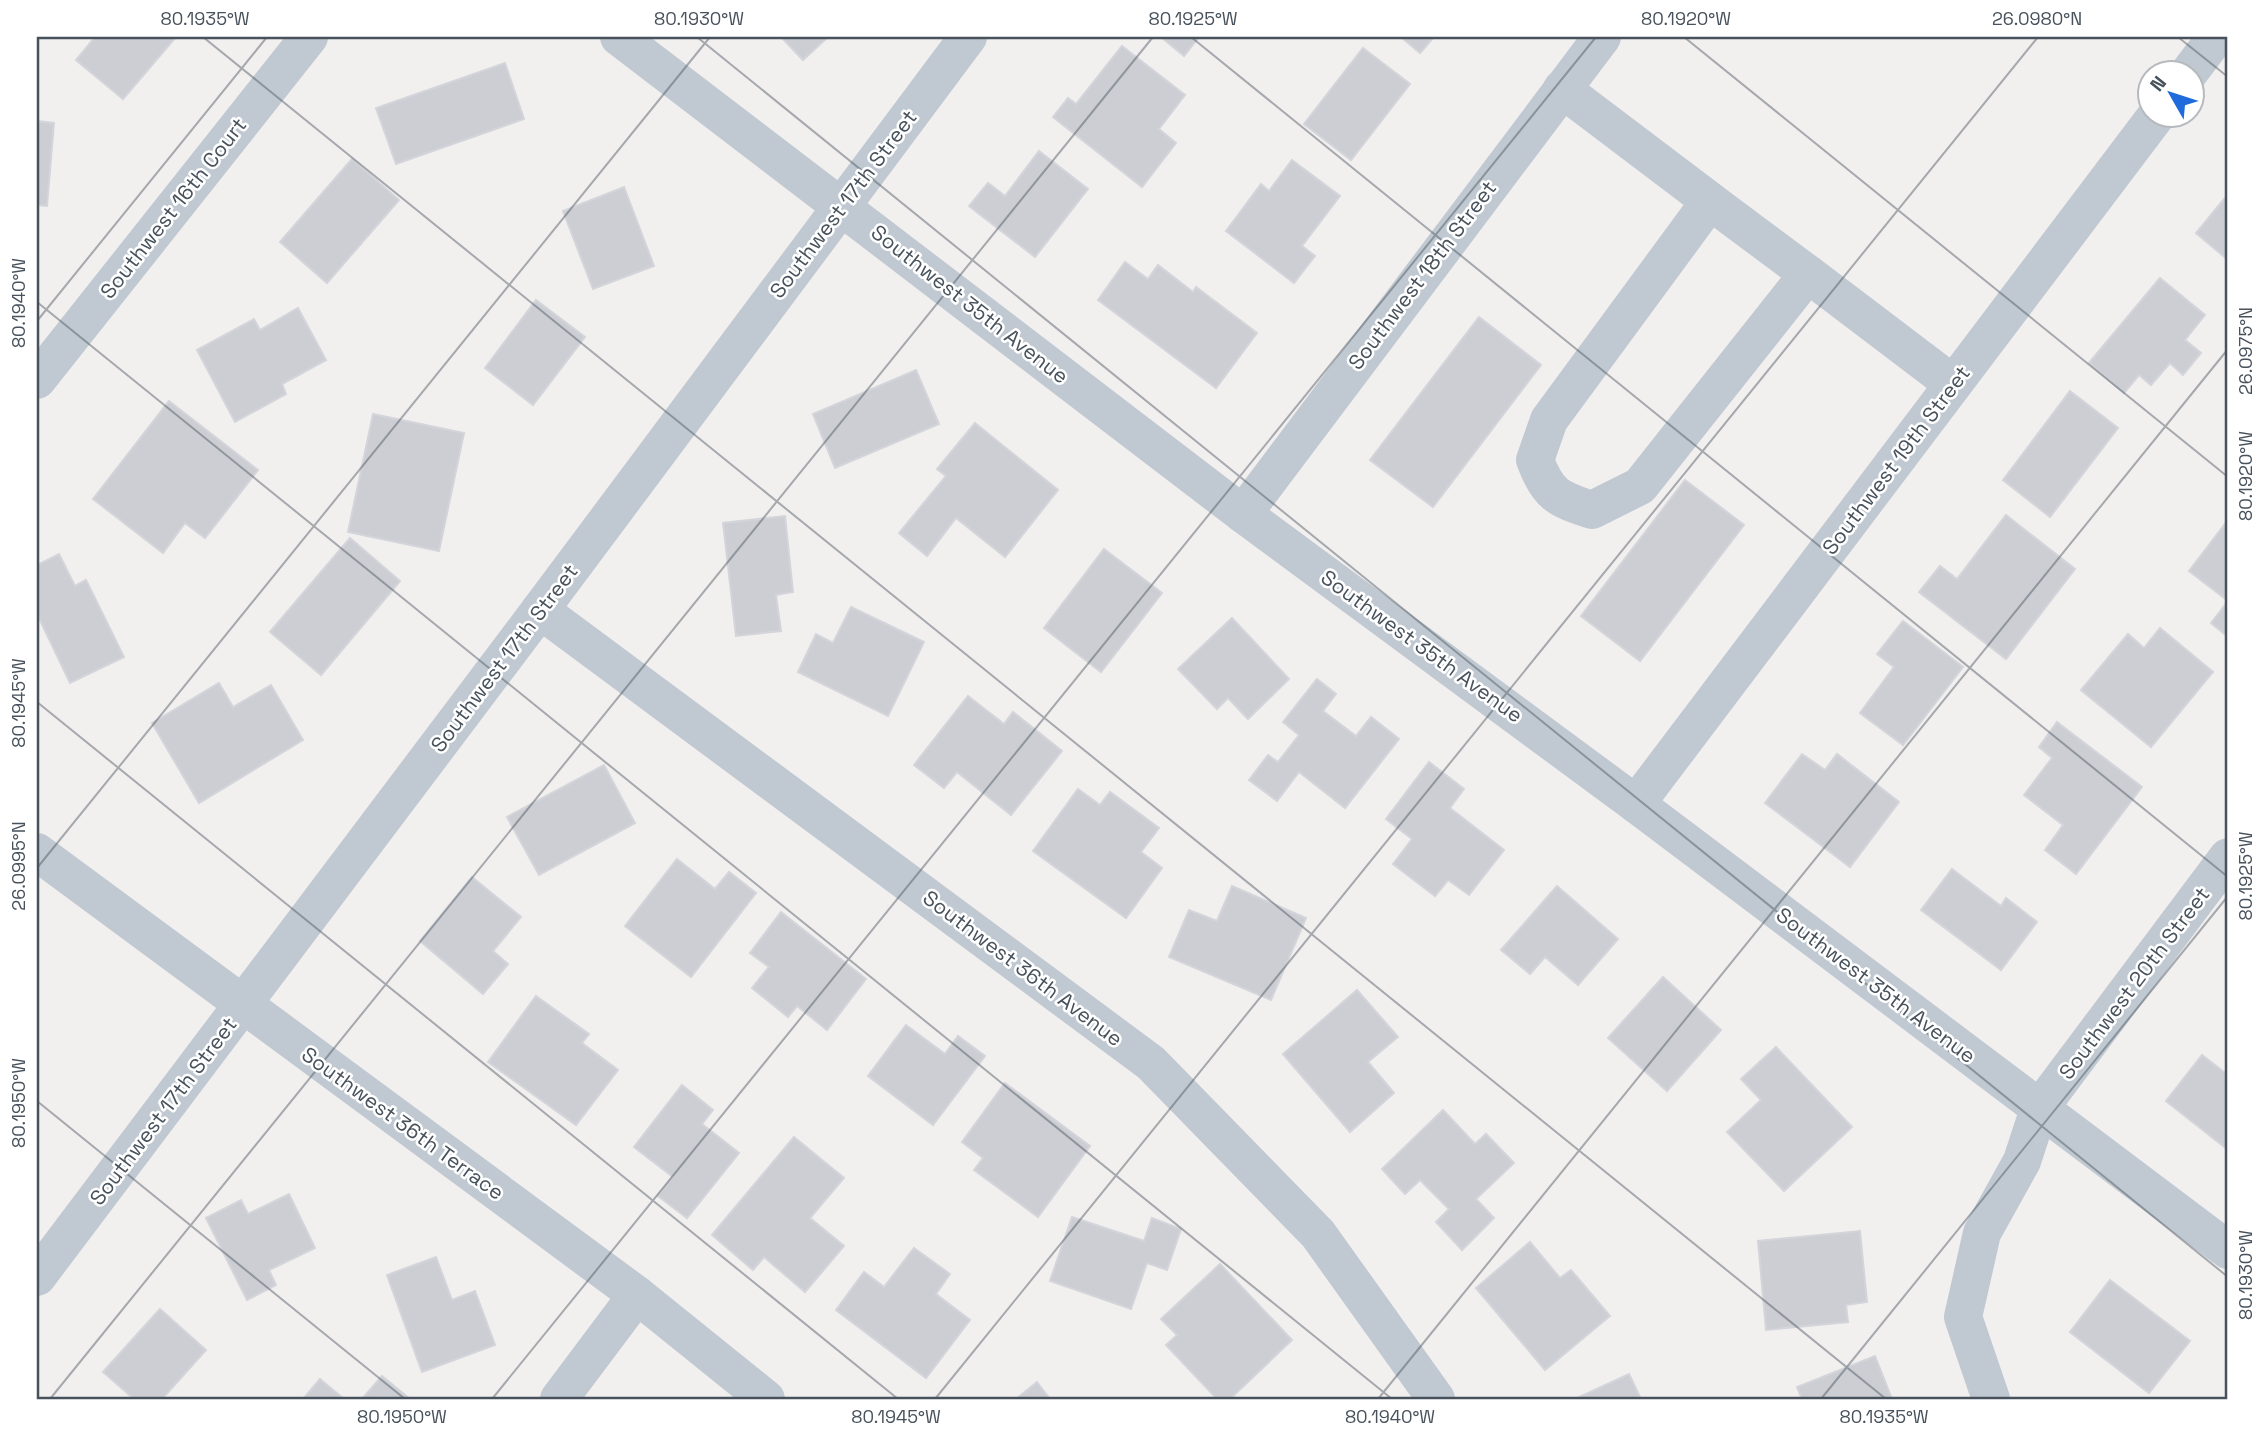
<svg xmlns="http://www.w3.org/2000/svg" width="2265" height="1436" viewBox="0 0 2265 1436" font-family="'Space Grotesk',sans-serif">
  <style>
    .building { fill: #ccced4; stroke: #d3d5da; stroke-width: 2 }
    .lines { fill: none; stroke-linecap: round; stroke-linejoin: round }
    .minor { stroke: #c0c9d1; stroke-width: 38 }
    .ticks { fill: none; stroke: #48525c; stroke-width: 2; stroke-opacity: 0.45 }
    .labels { text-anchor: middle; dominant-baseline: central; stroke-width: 5; stroke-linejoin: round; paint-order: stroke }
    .street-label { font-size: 21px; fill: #48525c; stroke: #fff }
    .neatline { fill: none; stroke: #48525c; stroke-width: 2.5 }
    .ticks-label { font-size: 18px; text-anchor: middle; fill: #48525c }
  </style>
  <rect width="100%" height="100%" fill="#f2efef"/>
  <!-- building -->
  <g class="building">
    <polygon points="95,37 176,37 123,99 76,60"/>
    <polygon points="781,37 828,37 803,60"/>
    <polygon points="1161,37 1199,37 1184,56"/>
    <polygon points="1401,37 1434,37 1420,53"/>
    <polygon points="1122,46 1185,95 1159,129 1176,143 1142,187 1053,117 1068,98 1076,104"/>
    <polygon points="1363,48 1410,84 1351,160 1304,124"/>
    <polygon points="505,63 524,119 396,164 376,108"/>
    <polygon points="37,121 54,123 47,206 37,205"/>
    <polygon points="1039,151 1088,189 1035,257 969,206 988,183 1005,196"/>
    <polygon points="352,159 399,200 327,283 280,242"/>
    <polygon points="1292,160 1340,196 1302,246 1315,256 1294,283 1226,231 1261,184 1269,191"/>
    <polygon points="624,187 654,266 593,289 563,211"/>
    <polygon points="2228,194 2228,260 2196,233"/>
    <polygon points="1125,262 1148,279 1158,265 1193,292 1196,287 1257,333 1216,388 1098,300"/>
    <polygon points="2160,278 2205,315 2185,340 2201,353 2183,375 2170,363 2151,385 2139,375 2124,393 2089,363"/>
    <polygon points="536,300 585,337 533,405 485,368"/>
    <polygon points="298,308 326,360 282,384 286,394 235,422 197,350 254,319 260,330"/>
    <polygon points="1479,317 1541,365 1433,507 1370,460"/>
    <polygon points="916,370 939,424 835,468 813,414"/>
    <polygon points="2070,391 2118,428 2050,517 2003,480"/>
    <polygon points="169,401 258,470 205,538 185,523 163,553 93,499"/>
    <polygon points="373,414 464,433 439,551 348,532"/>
    <polygon points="975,423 1058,490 1005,557 956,518 927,556 899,533 946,476 937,469"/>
    <polygon points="1685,480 1744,525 1640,661 1581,616"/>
    <polygon points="2006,515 2075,569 2006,659 1919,592 1940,566 1957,579"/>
    <polygon points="785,516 793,592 776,595 781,631 736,636 723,523"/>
    <polygon points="2228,520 2228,637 2211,623 2228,601 2189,571"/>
    <polygon points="350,538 400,581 321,675 270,632"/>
    <polygon points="1104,549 1162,593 1101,672 1044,628"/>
    <polygon points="59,554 75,586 86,580 124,657 70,683 37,614 37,565"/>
    <polygon points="851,607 924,642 888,716 798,672 816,634 833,643"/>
    <polygon points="1232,618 1289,679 1248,719 1228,698 1217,709 1178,669"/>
    <polygon points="1903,621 1963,667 1903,745 1860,713 1894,667 1877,654"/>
    <polygon points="2160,628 2213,672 2151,747 2081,690 2128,634 2144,648"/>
    <polygon points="1317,679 1336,694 1323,711 1356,736 1371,717 1399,739 1345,808 1299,772 1277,801 1249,780 1268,755 1278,762 1299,735 1283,722"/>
    <polygon points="219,683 233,707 271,685 303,740 199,803 152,723"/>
    <polygon points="968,696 1004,724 1013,712 1062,751 1011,815 957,772 944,788 914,765"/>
    <polygon points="2057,722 2142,787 2076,874 2045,850 2063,825 2024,795 2052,758 2039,747"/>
    <polygon points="1802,754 1825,770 1837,754 1899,802 1850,867 1765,803"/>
    <polygon points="1429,762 1464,789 1450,808 1504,850 1469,895 1448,880 1435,896 1393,864 1412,839 1386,819"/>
    <polygon points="604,765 635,823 539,875 507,817"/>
    <polygon points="1078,789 1100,805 1110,792 1159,828 1141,852 1162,868 1126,918 1033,851"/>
    <polygon points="677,859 715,889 729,872 756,893 691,977 625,926"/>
    <polygon points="1952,869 2001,906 2006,898 2037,922 2001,970 1921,910"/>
    <polygon points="472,877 521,917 493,951 508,964 483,994 420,941"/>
    <polygon points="1232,886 1306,918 1271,1000 1169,957 1189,910 1217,921"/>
    <polygon points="1557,886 1618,939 1578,985 1545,957 1530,974 1501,950"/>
    <polygon points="781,912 866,979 827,1030 797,1006 788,1017 752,988 769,967 750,953"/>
    <polygon points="1663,977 1721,1030 1667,1091 1608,1038"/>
    <polygon points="1357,990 1398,1037 1368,1062 1394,1093 1350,1132 1283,1054"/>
    <polygon points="536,996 589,1034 582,1043 618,1070 576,1125 488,1062"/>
    <polygon points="906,1025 945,1054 958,1036 985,1056 933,1125 868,1076"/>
    <polygon points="1776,1047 1852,1127 1784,1191 1727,1132 1761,1100 1741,1079"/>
    <polygon points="2202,1055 2228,1075 2228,1150 2166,1101"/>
    <polygon points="1005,1083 1090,1146 1038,1217 974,1170 983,1158 962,1142"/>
    <polygon points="682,1085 713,1110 702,1124 739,1153 687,1218 658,1196 673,1177 634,1147"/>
    <polygon points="1443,1110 1475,1144 1486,1134 1514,1163 1476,1199 1494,1218 1462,1250 1436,1222 1449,1209 1420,1180 1405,1194 1382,1169"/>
    <polygon points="794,1137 844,1178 810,1218 844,1246 805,1292 764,1257 753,1270 712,1235"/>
    <polygon points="289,1194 315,1248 269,1270 276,1285 247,1300 206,1218 241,1200 248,1214"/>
    <polygon points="1072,1217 1144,1241 1152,1218 1181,1229 1167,1270 1147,1263 1131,1309 1050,1281"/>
    <polygon points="1860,1231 1867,1302 1846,1305 1848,1322 1766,1330 1758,1241"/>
    <polygon points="1530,1242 1560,1278 1571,1270 1610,1316 1545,1370 1476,1288"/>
    <polygon points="914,1248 950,1274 936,1294 970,1320 926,1378 836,1310 864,1272 884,1287"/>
    <polygon points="436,1257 452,1300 475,1291 495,1345 422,1372 387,1275"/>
    <polygon points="1220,1264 1292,1340 1230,1399 1217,1399 1166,1345 1177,1335 1161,1319"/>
    <polygon points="2110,1280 2190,1341 2149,1393 2070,1332"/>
    <polygon points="160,1309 206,1350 162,1399 134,1399 103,1372"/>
    <polygon points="1875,1356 1892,1399 1802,1399 1797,1387"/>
    <polygon points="1629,1374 1641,1399 1575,1399"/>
    <polygon points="382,1376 410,1399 362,1399"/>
    <polygon points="320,1379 344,1399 303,1399"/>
    <polygon points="1037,1382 1050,1399 1016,1399"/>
  </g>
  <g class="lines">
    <!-- minor -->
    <g class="minor">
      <polyline points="619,37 1243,514 1636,804 2228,1250"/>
      <polyline points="2188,74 2216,37"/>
      <path d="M 1562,89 L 1710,201 L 1549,420 L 1535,460 C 1548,495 1558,499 1592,510 L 1640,486 L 1808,274 L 1953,384"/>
      <polyline points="1710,201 1808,274"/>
      <polyline points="37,380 309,37"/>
      <polyline points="1243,514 1602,37"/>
      <polyline points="540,610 1151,1063 1318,1234 1436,1399"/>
      <polyline points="1636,804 2156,116"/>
      <polyline points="37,852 637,1295 766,1399"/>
      <polyline points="37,1277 540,610 968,37"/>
      <polyline points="559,1399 637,1295"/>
      <polyline points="1991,1399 1963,1317 1982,1233 2022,1161 2039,1109 2228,857"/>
    </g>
  </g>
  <!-- ticks -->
  <path class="ticks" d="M 203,37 L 1886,1399M 697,37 L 2228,1277M 1191,37 L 2228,877M 1684,37 L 2228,477M 2178,37 L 2228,77M 37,302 L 1392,1399M 37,321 L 267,37M 37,702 L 898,1399M 37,868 L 710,37M 37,1101 L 405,1399M 50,1399 L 1153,37M 492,1399 L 1596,37M 935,1399 L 2038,37M 1378,1399 L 2228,349M 1821,1399 L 2228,896"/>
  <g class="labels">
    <!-- street labels -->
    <g class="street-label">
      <text transform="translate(843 204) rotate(-53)">Southwest 17th Street</text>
      <text transform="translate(173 208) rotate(-52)">Southwest 16th Court</text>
      <text transform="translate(1422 275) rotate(-53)">Southwest 18th Street</text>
      <text transform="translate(970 304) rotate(38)">Southwest 35th Avenue</text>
      <text transform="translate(1896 460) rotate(-53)">Southwest 19th Street</text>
      <text transform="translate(1422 646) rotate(36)">Southwest 35th Avenue</text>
      <text transform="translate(504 658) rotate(-53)">Southwest 17th Street</text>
      <text transform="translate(1023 968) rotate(37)">Southwest 36th Avenue</text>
      <text transform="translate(2134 983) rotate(-53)">Southwest 20th Street</text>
      <text transform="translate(1876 985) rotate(37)">Southwest 35th Avenue</text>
      <text transform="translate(163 1111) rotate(-53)">Southwest 17th Street</text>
      <text transform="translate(403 1123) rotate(36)">Southwest 36th Terrace</text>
    </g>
  </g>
  <!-- border -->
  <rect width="2265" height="1436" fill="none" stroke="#ffffff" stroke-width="77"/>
  <!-- north arrow -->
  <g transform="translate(2171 94) rotate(309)"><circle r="33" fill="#ffffff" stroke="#b6babe" stroke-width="2"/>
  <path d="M0-5L12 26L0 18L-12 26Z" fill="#206bdb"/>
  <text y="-10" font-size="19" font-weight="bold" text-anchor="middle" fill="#48525c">N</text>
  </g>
  <rect x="38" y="38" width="2188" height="1360" class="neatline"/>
  <g class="ticks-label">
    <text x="205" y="25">80.1935°W</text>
    <text x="699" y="25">80.1930°W</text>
    <text x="1193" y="25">80.1925°W</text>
    <text x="1686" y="25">80.1920°W</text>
    <text x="2037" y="25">26.0980°N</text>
    <text transform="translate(19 303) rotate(-90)" y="6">80.1940°W</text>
    <text transform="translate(2246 351) rotate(-90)" y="6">26.0975°N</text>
    <text transform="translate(2246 476) rotate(-90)" y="6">80.1920°W</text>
    <text transform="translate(19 703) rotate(-90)" y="6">80.1945°W</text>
    <text transform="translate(19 866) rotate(-90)" y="6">26.0995°N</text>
    <text transform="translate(2246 876) rotate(-90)" y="6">80.1925°W</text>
    <text transform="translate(19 1103) rotate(-90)" y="6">80.1950°W</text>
    <text transform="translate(2246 1275) rotate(-90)" y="6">80.1930°W</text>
    <text x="402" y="1423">80.1950°W</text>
    <text x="896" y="1423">80.1945°W</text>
    <text x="1390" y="1423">80.1940°W</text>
    <text x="1884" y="1423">80.1935°W</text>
  </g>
</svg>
